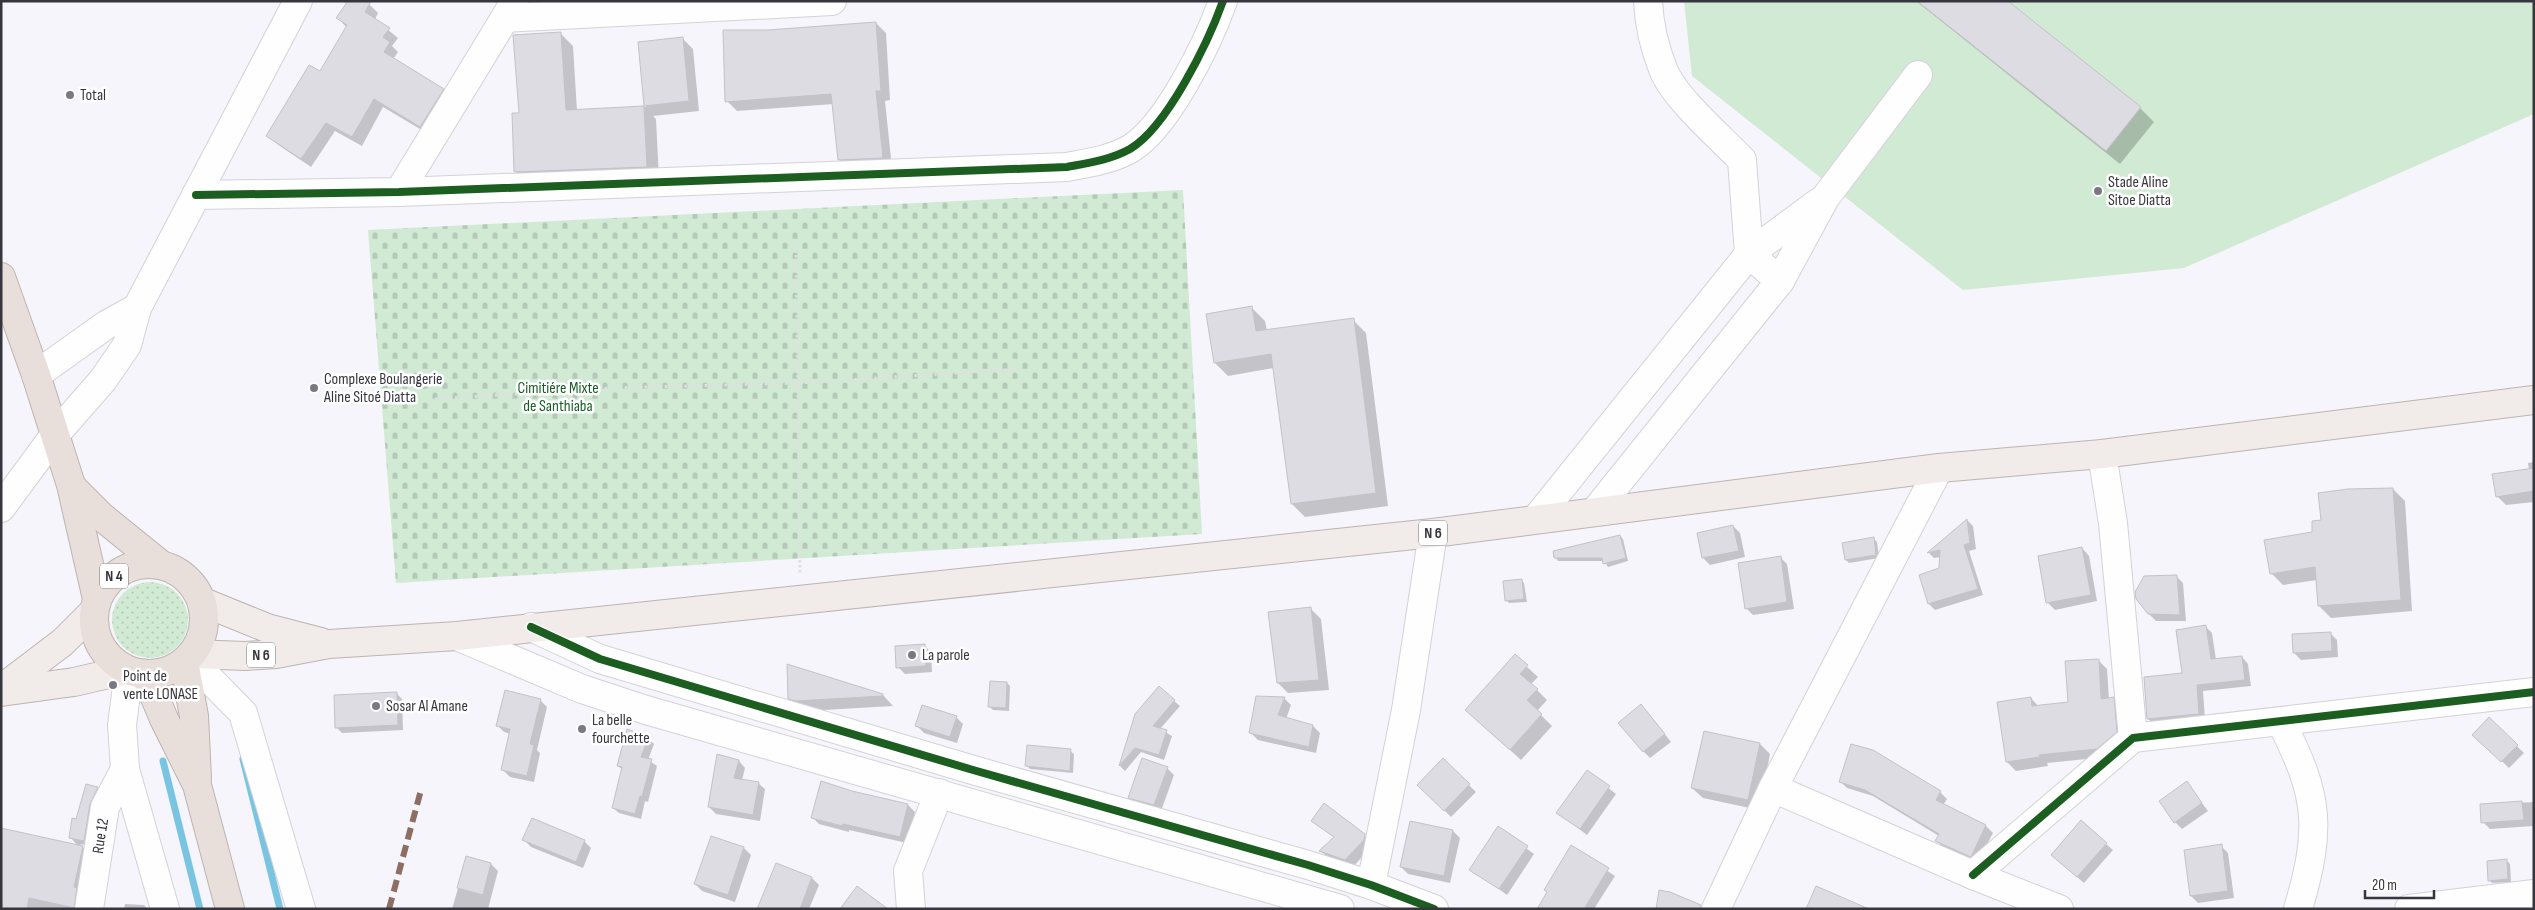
<svg xmlns="http://www.w3.org/2000/svg" width="2535" height="910" viewBox="0 0 2535 910" font-family="'Sofia Sans Condensed',sans-serif">
  <style>
    .grass { fill: url(#grass-dots) }
    .cemetery { fill: url(#cemetery-stones) }
    .pitch { fill: #d1ead4 }
    .shadow { fill: #0003 }
    .lines { fill: none; stroke-linecap: round; stroke-linejoin: round }
    .stream { stroke: #79c5e1; stroke-width: 7 }
    .building { fill: #dddce2; stroke: #c3c2c8 }
    .minor-casing { stroke: #d3d2d9; stroke-width: 30 }
    .major-casing { stroke: #bdb4b2; stroke-width: 30 }
    .highway-casing { stroke: #bdb4b2; stroke-width: 30 }
    .path { stroke: #e0dfe2; stroke-width: 3; stroke-dasharray: 2.5 2.5; stroke-linecap: butt }
    .minor { stroke: #fefefe; stroke-width: 28 }
    .major { stroke: #f1ebe9; stroke-width: 28 }
    .highway { stroke: #e8deda; stroke-width: 28 }
    .quiet { stroke: #8d6e63; stroke-width: 6; stroke-dasharray: 12 6; stroke-linecap: butt }
    .cycleway-casing { stroke: #fff; stroke-width: 11 }
    .cycleway { stroke: #1b5e20; stroke-width: 8 }
    .poi-dot { fill: #7a7880; stroke: #fff; stroke-width: 2 }
    .labels { text-anchor: middle; dominant-baseline: central; stroke-width: 5; stroke-linejoin: round; paint-order: stroke }
    .shield { fill: #fff; stroke: #737277; stroke-width: 1 }
    .shield-label { font-size: 15px; font-weight: bold; fill: #37353d }
    .poi-label { font-size: 16px; fill: #37353d; stroke: #fff; text-anchor: start }
    .park-label { font-size: 16px; fill: #185f26; stroke: #fff }
    .street-label { font-size: 16px; fill: #37353d; stroke: #fff }
  </style>
  <defs>
    <pattern id="grass-dots" width="8" height="8" patternUnits="userSpaceOnUse" patternTransform="scale(1.25)"><rect width="8" height="8" fill="#d1ead4"/><path d="M2 2h.1M6 6h.1" fill="none" stroke="#b4c9b7" stroke-width="1.8" stroke-linecap="round"/></pattern>
    <pattern id="cemetery-stones" width="16" height="16" patternUnits="userSpaceOnUse" patternTransform="scale(1.25)"><rect width="16" height="16" fill="#d1ead4"/><path d="M2 7V4a2 2 0 0 1 4 0v3zM10 15v-3a2 2 0 0 1 4 0v3z" fill="#b4c9b7"/></pattern>
  </defs>
  <rect width="100%" height="100%" fill="#f6f5fb"/>
  <!-- grass -->
  <circle class="grass" cx="150" cy="620" r="38"/>
  <!-- cemetery -->
  <polygon class="cemetery" points="1183,190 1202,534 396,583 368,230"/>
  <!-- pitch -->
  <polygon class="pitch" points="1684,1 2534,1 2534,114 2184,268 1963,290 1692,76"/>
  <!-- shadow -->
  <g class="shadow">
    <polygon points="893,1 937,1 936,2"/>
    <polygon points="1916,1 2006,1 2140,108 2154,122 2120,164"/>
    <polygon points="369,4 378,13 375,19 398,38 392,46 398,52 393,59 443,90 452,99 430,135 383,107 362,146 335,131 311,167 277,144 268,135 320,73 347,28 338,18"/>
    <polygon points="876,23 886,33 890,100 885,101 892,168 849,169 839,159 834,104 737,111 727,101 768,31"/>
    <polygon points="560,33 573,46 577,111 646,107 639,43 682,38 693,49 699,111 653,116 656,119 659,179 528,184 516,172 520,114"/>
    <polygon points="1252,308 1265,321 1267,331 1353,320 1366,333 1388,506 1305,517 1292,504 1274,368 1228,376 1215,363"/>
    <polygon points="2534,462 2534,502 2506,505 2497,496 2529,470 2528,463"/>
    <polygon points="2393,489 2405,501 2412,611 2331,618 2319,606 2317,580 2283,585 2271,573 2314,533 2322,521"/>
    <polygon points="1967,520 1973,526 1976,549 1969,551 1983,595 1935,610 1929,604 1921,575 1940,569 1941,557 1934,558 1929,553"/>
    <polygon points="1733,526 1740,533 1745,557 1710,565 1703,558"/>
    <polygon points="1620,536 1623,539 1628,561 1608,567 1604,561 1558,561 1555,557"/>
    <polygon points="1874,539 1877,542 1879,558 1849,563 1846,560"/>
    <polygon points="2082,548 2089,556 2097,601 2055,610 2048,603"/>
    <polygon points="1780,557 1787,564 1794,609 1753,615 1746,608"/>
    <polygon points="2176,576 2183,583 2186,621 2156,621 2149,614"/>
    <polygon points="1521,580 1524,583 1527,602 1509,603 1506,600"/>
    <polygon points="1311,609 1321,619 1329,690 1288,693 1278,683"/>
    <polygon points="2206,627 2212,633 2216,660 2242,657 2248,664 2251,686 2203,691 2205,720 2155,725 2148,719 2183,674"/>
    <polygon points="2330,633 2337,640 2338,657 2301,660 2294,653"/>
    <polygon points="924,645 931,652 932,672 905,674 898,667"/>
    <polygon points="1515,656 1538,677 1531,684 1547,700 1537,711 1552,726 1521,760 1477,720"/>
    <polygon points="2098,660 2107,669 2109,699 2113,699 2122,707 2125,740 2106,757 2047,763 2048,766 2016,771 2007,762 2031,698 2039,707 2069,704"/>
    <polygon points="1007,683 1010,686 1009,711 993,710 990,707"/>
    <polygon points="1159,688 1180,706 1160,729 1172,736 1164,760 1141,752 1125,771 1120,766 1136,715"/>
    <polygon points="396,693 402,699 403,730 342,733 336,727"/>
    <polygon points="883,695 893,706 807,711 800,709 790,698"/>
    <polygon points="1284,698 1291,705 1286,719 1313,726 1320,733 1316,753 1258,740 1251,733"/>
    <polygon points="540,700 547,707 537,750 540,753 534,782 510,777 503,770 511,734 504,732 497,725"/>
    <polygon points="1648,713 1671,742 1650,758 1643,751"/>
    <polygon points="956,717 963,724 957,743 924,733 917,726"/>
    <polygon points="2489,719 2524,753 2509,768 2474,734"/>
    <polygon points="1704,732 1760,744 1770,754 1759,810 1703,798 1692,788"/>
    <polygon points="648,738 654,744 648,760 657,766 648,802 645,801 641,819 619,813 613,808 623,770 618,766"/>
    <polygon points="1070,751 1074,754 1073,773 1030,769 1026,765"/>
    <polygon points="718,755 739,761 745,768 742,780 758,783 765,789 760,821 716,814 709,807"/>
    <polygon points="1443,760 1476,792 1451,817 1419,785"/>
    <polygon points="1167,768 1174,775 1161,811 1136,804 1129,797"/>
    <polygon points="1587,772 1616,794 1587,835 1558,813"/>
    <polygon points="1840,781 1940,792 1947,799 1943,805 1986,826 1993,833 1977,863 1944,848 1937,841 1939,836 1873,796 1847,788"/>
    <polygon points="2187,783 2208,811 2182,829 2175,822"/>
    <polygon points="97,788 103,794 89,846 80,844 91,855 83,909 1,909 78,846 70,837"/>
    <polygon points="852,792 908,805 915,812 907,843 849,830 849,832 819,824 812,817"/>
    <polygon points="2534,802 2534,826 2490,829 2483,822 2482,805"/>
    <polygon points="1313,821 1364,835 1372,842 1371,847 1353,867 1328,858 1321,851 1335,838"/>
    <polygon points="1498,828 1534,854 1507,895 1471,869"/>
    <polygon points="1453,831 1460,838 1450,883 1408,874 1401,867"/>
    <polygon points="711,838 744,848 751,855 735,902 702,891 695,884"/>
    <polygon points="524,840 584,841 591,848 583,868 531,847"/>
    <polygon points="2106,844 2113,850 2084,883 2059,862"/>
    <polygon points="2221,846 2228,853 2234,898 2198,903 2191,896"/>
    <polygon points="1572,847 1615,876 1594,909 1552,902"/>
    <polygon points="467,857 491,864 498,871 488,909 452,909"/>
    <polygon points="2507,861 2510,864 2511,882 2492,883 2489,880"/>
    <polygon points="777,865 812,878 819,885 809,909 762,909"/>
    <polygon points="125,904 144,905 147,909 124,909"/>
  </g>
  <g class="lines">
    <!-- stream -->
    <g class="stream">
      <polyline points="243,759 280,909"/>
      <polyline points="163,761 200,909"/>
    </g>
  </g>
  <!-- building -->
  <g class="building">
    <polygon points="348,1 371,1 365,12 390,28 383,37 390,42 384,52 444,89 420,127 374,99 352,137 326,123 301,159 266,136 309,65 320,71 347,25 336,18"/>
    <polygon points="1917,1 2008,1 2141,107 2106,151"/>
    <polygon points="876,22 881,91 876,91 883,158 838,160 831,94 725,102 723,30 768,30"/>
    <polygon points="561,32 566,110 644,106 647,167 514,172 512,113 519,113 513,35"/>
    <polygon points="683,37 689,101 644,106 638,42"/>
    <polygon points="1252,306 1256,331 1354,318 1376,493 1291,504 1271,354 1214,363 1206,314"/>
    <polygon points="2534,468 2534,491 2496,497 2492,474"/>
    <polygon points="2393,488 2401,600 2318,606 2315,567 2270,574 2264,540 2312,532 2312,521 2321,520 2318,493 2348,489"/>
    <polygon points="1967,519 1970,543 1964,545 1978,589 1928,604 1919,575 1939,568 1940,550 1927,553"/>
    <polygon points="1733,525 1739,551 1702,558 1697,533"/>
    <polygon points="1620,535 1626,558 1603,564 1602,558 1554,558 1553,551"/>
    <polygon points="1874,537 1876,555 1845,560 1842,543"/>
    <polygon points="2082,547 2091,595 2046,603 2038,556"/>
    <polygon points="1781,556 1787,602 1745,609 1738,563"/>
    <polygon points="2177,575 2180,615 2148,614 2136,599 2135,592 2144,576"/>
    <polygon points="1522,579 1524,599 1505,601 1503,581"/>
    <polygon points="1311,607 1319,680 1277,683 1268,612"/>
    <polygon points="2206,625 2211,659 2242,656 2245,680 2197,685 2199,714 2147,719 2144,677 2182,673 2176,630"/>
    <polygon points="2331,632 2332,651 2293,653 2292,634"/>
    <polygon points="925,644 926,666 896,668 895,646"/>
    <polygon points="1515,654 1528,665 1520,674 1538,689 1527,700 1542,714 1510,750 1465,710"/>
    <polygon points="2099,659 2101,699 2114,697 2117,732 2097,749 2039,755 2040,757 2006,762 1997,702 2031,697 2032,706 2068,702 2065,661"/>
    <polygon points="787,664 883,694 883,696 796,701 788,699"/>
    <polygon points="990,681 1007,682 1006,708 988,707"/>
    <polygon points="1159,686 1175,700 1153,726 1167,730 1159,755 1135,748 1119,766 1135,714"/>
    <polygon points="505,690 541,699 530,744 534,745 527,776 501,770 510,729 496,726"/>
    <polygon points="397,692 398,725 335,728 334,695"/>
    <polygon points="1256,696 1285,697 1278,715 1313,725 1309,747 1249,733"/>
    <polygon points="1641,704 1665,734 1643,752 1618,723"/>
    <polygon points="922,705 957,716 950,737 915,726"/>
    <polygon points="2489,717 2518,745 2501,762 2472,735"/>
    <polygon points="627,729 649,737 641,757 652,759 642,797 640,796 635,814 612,808 622,767 617,766"/>
    <polygon points="1704,731 1760,743 1748,800 1691,788"/>
    <polygon points="1851,744 1873,750 1941,791 1936,800 1986,825 1971,857 1935,841 1939,834 1865,790 1839,782"/>
    <polygon points="1027,745 1071,749 1070,771 1025,766"/>
    <polygon points="717,754 739,760 734,778 759,782 753,815 708,807"/>
    <polygon points="1142,758 1168,767 1154,805 1128,798"/>
    <polygon points="1443,758 1470,784 1444,811 1417,785"/>
    <polygon points="1587,770 1610,786 1580,829 1556,813"/>
    <polygon points="821,781 852,791 908,804 900,837 843,824 842,826 811,818"/>
    <polygon points="2187,781 2202,803 2174,823 2159,801"/>
    <polygon points="86,784 98,787 90,804 84,841 69,838 72,818 76,819"/>
    <polygon points="2522,801 2524,820 2481,823 2480,804"/>
    <polygon points="1324,803 1365,834 1364,840 1345,860 1319,851 1334,837 1311,821"/>
    <polygon points="532,818 585,840 576,862 522,840"/>
    <polygon points="2081,820 2107,843 2077,877 2051,855"/>
    <polygon points="1410,821 1453,830 1444,876 1400,867"/>
    <polygon points="1498,826 1528,846 1499,889 1469,870"/>
    <polygon points="1,828 83,846 74,887 77,888 74,908 29,898 27,909 1,909"/>
    <polygon points="711,836 744,847 728,895 694,884"/>
    <polygon points="2222,844 2228,891 2190,896 2184,850"/>
    <polygon points="1571,845 1609,868 1584,909 1537,909 1547,892 1544,890"/>
    <polygon points="466,856 491,863 483,895 457,888"/>
    <polygon points="2507,859 2508,879 2488,881 2487,861"/>
    <polygon points="776,863 812,877 800,909 757,909"/>
    <polygon points="857,886 888,909 840,909"/>
    <polygon points="1816,886 1869,909 1806,909"/>
    <polygon points="1659,890 1670,892 1701,905 1701,909 1656,909"/>
  </g>
  <g class="lines">
    <defs>
      <g id="minor">
        <path d="M 1648,1 C 1649,23 1655,49 1663,69 C 1674,98 1720,137 1742,160 L 1749,254 L 1780,281"/>
        <polyline points="505,18 832,1"/>
        <polyline points="399,192 514,3"/>
        <path d="M 196,195 L 399,192 L 1067,167 C 1088,163 1110,160 1130,149 C 1167,127 1208,43 1223,1"/>
        <polyline points="36,375 106,325 137,308"/>
        <polyline points="2102,454 2113,523 2133,738"/>
        <polyline points="1,508 54,436 103,380 127,345 137,308 298,1"/>
        <polyline points="1596,510 1780,281 1825,198 1918,75"/>
        <polyline points="1536,519 1749,254 1819,202"/>
        <polyline points="531,627 600,659 973,770 1308,865 1371,885 1434,909"/>
        <polyline points="457,636 582,689 646,710 1340,909"/>
        <polyline points="189,658 243,713 301,909"/>
        <polyline points="129,671 122,725 125,769 165,909"/>
        <path d="M 2281,722 C 2319,796 2322,828 2298,909"/>
        <polyline points="1773,788 1973,875 2059,909"/>
        <polyline points="1973,875 2133,738 2534,692"/>
        <polyline points="1371,885 1406,710 1433,533"/>
        <path id="s1" d="M 89,909 L 105,807 L 125,769"/>
        <polyline points="911,909 908,871 939,793"/>
        <polyline points="1716,909 1773,788 1939,468"/>
        <polyline points="2409,909 2534,894"/>
      </g>
      <g id="major">
        <polyline points="203,602 267,628 321,642"/>
        <polyline points="192,654 245,656 276,654 329,644 457,636 1433,533 1939,468 2102,454 2534,400"/>
        <polyline points="1,689 63,642 94,611"/>
        <polyline points="1,692 74,682 126,670"/>
      </g>
      <g id="highway">
        <polyline points="1,277 36,375 71,485 97,599"/>
        <polyline points="72,487 102,517 160,564"/>
        <circle cx="149" cy="619" r="55"/>
        <polyline points="184,662 194,716 197,778"/>
        <polyline points="145,674 164,719 197,785 230,909"/>
      </g>
    </defs>
    <!-- minor casing -->
    <use href="#minor" class="minor-casing"/>
    <!-- major casing -->
    <use href="#major" class="major-casing"/>
    <!-- highway casing -->
    <use href="#highway" class="highway-casing"/>
    <!-- path -->
    <g class="path">
      <polyline points="796,245 800,575"/>
      <polyline points="435,399 611,388 798,383 1018,369"/>
    </g>
    <!-- minor -->
    <use href="#minor" class="minor"/>
    <!-- major -->
    <use href="#major" class="major"/>
    <!-- highway -->
    <use href="#highway" class="highway"/>
    <!-- quiet -->
    <polyline class="quiet" points="389,909 421,790"/>
    <defs>
      <g id="cycleway">
        <path d="M 196,195 L 399,192 L 1067,167 C 1088,163 1110,160 1130,149 C 1167,127 1208,43 1223,1"/>
        <polyline points="531,627 600,659 973,770 1308,865 1371,885 1434,909"/>
        <polyline points="1973,875 2133,738 2534,692"/>
      </g>
    </defs>
    <!-- cycleway casing -->
    <use href="#cycleway" class="cycleway-casing"/>
    <!-- cycleway -->
    <use href="#cycleway" class="cycleway"/>
  </g>
  <!-- markers -->
  <g class="poi-dot">
    <circle cx="70" cy="95" r="5"/>
    <circle cx="2098" cy="191" r="5"/>
    <circle cx="314" cy="388" r="5"/>
    <circle cx="912" cy="655" r="5"/>
    <circle cx="113" cy="685" r="5"/>
    <circle cx="376" cy="706" r="5"/>
    <circle cx="582" cy="729" r="5"/>
  </g>
  <g class="labels">
    <!-- shield labels -->
    <g class="shield">
      <rect x="1419" y="520.5" width="28" height="25" rx="4"/>
      <rect x="100" y="563.5" width="28" height="25" rx="4"/>
      <rect x="247" y="642.5" width="28" height="25" rx="4"/>
    </g>
    <g class="shield-label">
      <text x="1433" y="533">N 6</text>
      <text x="114" y="576">N 4</text>
      <text x="261" y="655">N 6</text>
    </g>
    <!-- poi labels -->
    <g class="poi-label">
      <text x="80" y="95">Total</text>
      <text x="2108" y="182">Stade Aline<tspan x="2108" dy="18">Sitoe Diatta</tspan></text>
      <text x="324" y="379">Complexe Boulangerie<tspan x="324" dy="18">Aline Sitoé Diatta</tspan></text>
      <text x="922" y="655">La parole</text>
      <text x="123" y="676">Point de<tspan x="123" dy="18">vente LONASE</tspan></text>
      <text x="386" y="706">Sosar Al Amane</text>
      <text x="592" y="720">La belle<tspan x="592" dy="18">fourchette</tspan></text>
    </g>
    <!-- park labels -->
    <g class="park-label">
      <text x="558" y="388">Cimitiére Mixte<tspan x="558" dy="18">de Santhiaba</tspan></text>
    </g>
    <!-- street labels -->
    <g class="street-label">
      <text stroke="none"><textPath href="#s1" startOffset="74">Rue 12</textPath></text>
    </g>
  </g>
  <!-- border -->
  <rect width="2535" height="910" fill="none" stroke="#37353d" stroke-width="5"/>
  <!-- scale -->
  <path d="M2365 890v8h69v-8" fill="none" stroke="#37353d" stroke-width="2.5"/>
  <text x="2372" y="890" font-size="15" fill="#37353d" stroke="#ffffff" stroke-width="4" paint-order="stroke">20 m</text>
</svg>
